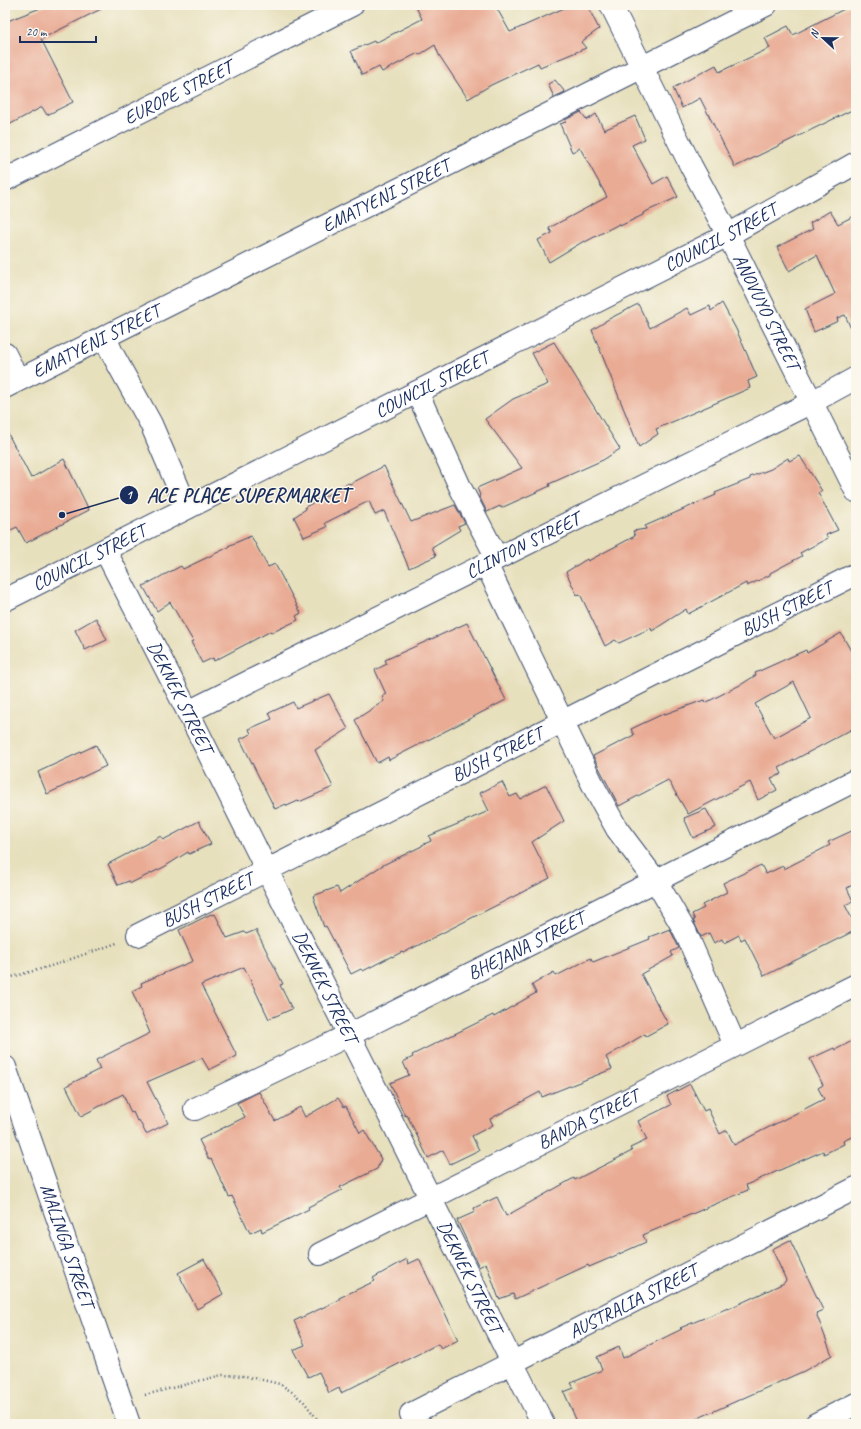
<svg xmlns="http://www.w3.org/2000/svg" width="861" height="1429" viewBox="0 0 861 1429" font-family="Caveat,sans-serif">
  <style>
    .building { fill: #e9ab94; fill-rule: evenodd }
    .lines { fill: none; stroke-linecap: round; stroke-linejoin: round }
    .street-casing { stroke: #3a4a6c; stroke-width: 24 }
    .secondary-casing { stroke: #3a4a6c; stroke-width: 24 }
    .path { stroke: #3a4a6c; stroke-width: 2.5; stroke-dasharray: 1 3; stroke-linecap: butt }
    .street { stroke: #fff; stroke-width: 22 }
    .secondary { stroke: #fff; stroke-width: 22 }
    .labels { text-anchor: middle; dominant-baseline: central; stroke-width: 3; stroke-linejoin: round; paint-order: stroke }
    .street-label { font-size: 19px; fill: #1b2f5e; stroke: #fbf7ec }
    .leader { fill: none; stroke: #1b2f5e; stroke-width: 1.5 }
    .callout-dot { fill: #1b2f5e; stroke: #fbf7ec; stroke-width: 1.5 }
    .mark-label { font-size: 12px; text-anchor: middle; font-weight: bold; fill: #fff }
    .callout-label { font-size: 20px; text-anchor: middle; font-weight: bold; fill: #1b2f5e; stroke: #fbf7ec; stroke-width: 3; stroke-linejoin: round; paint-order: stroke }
  </style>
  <rect width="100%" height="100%" fill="#fbf7ec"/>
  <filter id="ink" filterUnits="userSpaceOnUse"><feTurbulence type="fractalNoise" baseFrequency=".025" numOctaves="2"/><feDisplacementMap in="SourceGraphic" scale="8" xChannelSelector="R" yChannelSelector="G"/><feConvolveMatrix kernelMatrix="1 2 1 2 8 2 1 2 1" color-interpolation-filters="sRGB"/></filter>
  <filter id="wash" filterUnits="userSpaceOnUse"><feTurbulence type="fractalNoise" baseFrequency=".012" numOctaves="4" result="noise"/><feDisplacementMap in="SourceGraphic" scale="16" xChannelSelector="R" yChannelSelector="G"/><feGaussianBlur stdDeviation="0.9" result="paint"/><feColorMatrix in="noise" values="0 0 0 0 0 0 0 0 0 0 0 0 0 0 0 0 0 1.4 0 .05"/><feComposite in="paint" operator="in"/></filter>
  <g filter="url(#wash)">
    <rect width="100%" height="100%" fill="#e7e0bd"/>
    <g id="blocks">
      <!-- building -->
      <g class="building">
        <polygon points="48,5 109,5 41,39 73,102 47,115 42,107 5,127 5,22"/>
        <polygon points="415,5 495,5 510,32 571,5 587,5 599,29 581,42 586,48 540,67 538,63 491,85 468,99 439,55 435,45 419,55 418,53 382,72 379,67 362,75 351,51 374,41 375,43 422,19"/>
        <polygon points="852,5 856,5 856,108 735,167 700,98 682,108 673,88 716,65 719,72 770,48 765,38 788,26 793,35"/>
        <polygon points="555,80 565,92 554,97 548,84"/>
        <polygon points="581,112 587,120 596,114 604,130 635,116 645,139 632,145 653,184 667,176 678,197 643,213 643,215 620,226 619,224 585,242 584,241 549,262 538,240 552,233 549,228 607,197 580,148 572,152 560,124 566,122 565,120"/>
        <polygon points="830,211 838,224 856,215 856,340 845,315 837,318 838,321 814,332 805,309 835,294 817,255 789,271 777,247 813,229 810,223"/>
        <polygon points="722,303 736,329 757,377 748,381 750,388 656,429 658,434 639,447 592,330 605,322 605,321 638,304 650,328 687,308 691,315 710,306 711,311"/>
        <polygon points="554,342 620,449 603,460 549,484 550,486 501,508 500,506 487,512 479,496 480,495 477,488 522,468 485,419 513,399 548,384 532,353"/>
        <polygon points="5,428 31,478 64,459 89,510 26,543 17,527 5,533"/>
        <polygon points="800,456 822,491 818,493 838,530 826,535 828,538 800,553 802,556 770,573 770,575 747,586 746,583 688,614 686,609 652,631 651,628 619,643 615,640 605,646 580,594 577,595 566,572 587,559 588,561 635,536 633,531 646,529 645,526 716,495 715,493 750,479 750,477 771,469 788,458 789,461"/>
        <polygon points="384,466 411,522 455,505 465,523 458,526 460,530 432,547 436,556 409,568 384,511 375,515 369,501 325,523 327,527 304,537 294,517 306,509 305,507 349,483 350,484"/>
        <polygon points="251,536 268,567 275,564 301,613 296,616 298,620 271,633 271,631 214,661 213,658 202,663 191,642 193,641 170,602 157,611 143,586 181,566 183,569 229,547 228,546"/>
        <polygon points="96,618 107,640 85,650 75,630"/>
        <polygon points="467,623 506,700 389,760 388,757 377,763 355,720 384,701 382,696 386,694 375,670 387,664 385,660"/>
        <path d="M 841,633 L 856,660 L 856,727 L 779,768 L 782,774 L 771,778 L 777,790 L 758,800 L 750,782 L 688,814 L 668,780 L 619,806 L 593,756 L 634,735 L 631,729 L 665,713 L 665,714 L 704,700 L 705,703 L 742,684 L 756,675 L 755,673 L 806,650 L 807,653 ZM 794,682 L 811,718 L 774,738 L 755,704 Z"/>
        <polygon points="329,694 348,729 315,750 333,787 299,802 298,801 287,806 286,804 275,809 240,739 251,734 249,729 272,719 269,713 293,702 296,708"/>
        <polygon points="96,745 106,766 47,794 38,772"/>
        <polygon points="502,782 510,797 517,794 520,799 546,785 564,821 532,842 550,878 403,953 402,952 392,957 392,956 363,971 361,969 351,974 326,926 324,927 313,896 337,887 340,893 383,865 422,846 422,845 431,841 429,836 489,811 480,793"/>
        <polygon points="706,809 716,827 693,838 684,818"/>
        <polygon points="199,821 211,844 189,854 188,852 164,867 131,883 129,881 118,885 108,864 161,836 163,840"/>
        <polygon points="856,829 856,883 847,888 853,901 845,905 856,927 856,930 764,976 745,938 741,940 739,935 724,943 722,939 714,943 709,933 701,937 693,920 695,920 692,914 704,908 702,905 727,892 723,883 761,865 766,874 783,866 784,869 830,845 828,842"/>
        <polygon points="211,914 212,915 215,914 227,938 244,932 246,934 256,930 283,984 280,985 292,1009 269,1019 244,967 201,985 237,1056 209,1070 202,1058 147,1082 168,1123 146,1134 139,1120 137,1121 133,1112 131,1113 123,1094 81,1116 66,1086 100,1069 96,1060 150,1033 132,991 142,986 141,983 193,961 179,930"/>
        <polygon points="670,929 679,948 671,952 673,956 641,974 668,1024 646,1036 645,1034 606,1057 612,1069 542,1097 540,1092 490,1119 493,1125 472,1136 479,1150 450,1164 443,1150 428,1158 407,1115 405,1116 390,1083 409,1075 403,1062 413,1057 412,1055 493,1015 494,1017 536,993 532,985 554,972 556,976 591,958 593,962 650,939 649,937"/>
        <polygon points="856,1039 856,1135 843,1141 844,1144 824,1154 823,1151 746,1185 748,1190 643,1235 646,1242 601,1262 589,1267 588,1265 515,1299 513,1294 499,1299 486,1263 479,1267 457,1220 475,1212 474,1208 497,1197 506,1216 574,1178 575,1180 632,1151 630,1148 647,1140 638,1121 671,1105 667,1096 690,1084 704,1111 708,1109 720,1134 727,1130 734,1145 824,1099 818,1088 823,1085 810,1059 834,1048 835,1050"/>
        <polygon points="259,1092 275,1121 300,1107 305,1117 338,1098 344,1107 346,1106 360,1133 364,1130 381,1159 377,1169 340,1187 342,1190 308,1207 309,1209 262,1232 261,1228 250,1233 232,1196 229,1197 211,1159 209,1160 199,1140 245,1117 237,1103"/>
        <polygon points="790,1240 823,1310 816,1313 832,1355 804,1371 685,1424 578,1424 564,1392 574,1388 571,1383 602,1370 597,1357 619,1347 623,1358 682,1329 680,1328 728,1308 728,1309 784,1283 786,1280 772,1249"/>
        <polygon points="204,1259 223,1294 197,1309 178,1273"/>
        <polygon points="407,1259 408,1264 419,1259 458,1340 441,1349 438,1344 341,1393 339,1388 329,1393 319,1372 308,1377 293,1350 305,1345 294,1321 339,1300 339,1298 375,1281 373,1278"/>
      </g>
    </g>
  </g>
  <g filter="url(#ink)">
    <use href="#blocks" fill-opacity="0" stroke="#3a4a6c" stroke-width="1"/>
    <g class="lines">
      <defs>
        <g id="street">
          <path id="s1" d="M 611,5 L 691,166 L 728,235 L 856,491"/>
          <path id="s2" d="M 5,180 L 352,5"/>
          <polyline points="105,337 112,353 151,424 187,508"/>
          <polyline points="5,354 18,380"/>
          <path id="s3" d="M 5,387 L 766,5"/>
          <polyline points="417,392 461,489 497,558"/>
          <path id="s4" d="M 105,550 L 188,712 L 543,1424"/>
          <polyline points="486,564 595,789 617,829 656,881 685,931 735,1045"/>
          <path id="s5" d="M 5,600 L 728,235 L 856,163"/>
          <path id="s6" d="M 188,712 L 812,402 L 856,378"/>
          <path id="s7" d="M 138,935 L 856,574"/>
          <path id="s8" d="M 195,1109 L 349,1035 L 856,780"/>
          <path id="s9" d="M 320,1254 L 856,985"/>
          <path id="s10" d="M 411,1414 L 856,1188"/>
          <polyline points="816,1424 856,1404"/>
        </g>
        <g id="secondary">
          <path id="s11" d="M 5,1067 L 129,1424"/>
        </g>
      </defs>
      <!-- street casing -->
      <use href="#street" class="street-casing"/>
      <!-- secondary casing -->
      <use href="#secondary" class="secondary-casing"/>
      <!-- path -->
      <g class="path">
        <polyline points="5,979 51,966 117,943"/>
        <polyline points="145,1395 222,1375 245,1376 280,1384 292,1392 304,1402 321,1424"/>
      </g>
      <!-- street -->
      <use href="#street" class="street"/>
      <!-- secondary -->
      <use href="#secondary" class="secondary"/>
    </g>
  </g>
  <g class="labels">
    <!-- street labels -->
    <g class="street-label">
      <text stroke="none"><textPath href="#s2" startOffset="194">EUROPE STREET</textPath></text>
      <text stroke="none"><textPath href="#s3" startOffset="426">EMATYENI STREET</textPath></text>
      <text stroke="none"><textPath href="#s5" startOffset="802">COUNCIL STREET</textPath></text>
      <text stroke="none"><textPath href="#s1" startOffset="344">ANOVUYO STREET</textPath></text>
      <text stroke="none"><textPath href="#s3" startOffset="102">EMATYENI STREET</textPath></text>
      <text stroke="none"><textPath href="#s5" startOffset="478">COUNCIL STREET</textPath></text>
      <text stroke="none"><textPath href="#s6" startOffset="374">CLINTON STREET</textPath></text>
      <text stroke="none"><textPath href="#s5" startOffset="94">COUNCIL STREET</textPath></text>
      <text stroke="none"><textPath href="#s7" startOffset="726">BUSH STREET</textPath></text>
      <text stroke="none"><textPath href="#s4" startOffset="165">DEKNEK STREET</textPath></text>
      <text stroke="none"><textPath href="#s7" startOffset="402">BUSH STREET</textPath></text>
      <text stroke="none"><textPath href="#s7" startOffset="78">BUSH STREET</textPath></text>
      <text stroke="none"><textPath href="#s8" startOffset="369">BHEJANA STREET</textPath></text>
      <text stroke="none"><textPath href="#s4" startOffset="489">DEKNEK STREET</textPath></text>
      <text stroke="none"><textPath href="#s9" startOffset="300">BANDA STREET</textPath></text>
      <text stroke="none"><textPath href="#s11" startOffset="189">MALINGA STREET</textPath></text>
      <text stroke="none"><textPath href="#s4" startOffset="813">DEKNEK STREET</textPath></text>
      <text stroke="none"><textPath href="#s10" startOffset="249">AUSTRALIA STREET</textPath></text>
    </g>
  </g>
  <!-- callouts -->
  <path class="leader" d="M62 515L129 495"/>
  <g class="callout-dot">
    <circle cx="62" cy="515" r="4"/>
    <circle cx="129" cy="495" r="10"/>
  </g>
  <g class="mark-label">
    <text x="129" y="499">1</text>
  </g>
  <g class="callout-label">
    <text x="248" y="502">ACE PLACE SUPERMARKET</text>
  </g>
  <!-- margin -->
  <rect width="861" height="1429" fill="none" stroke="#fbf7ec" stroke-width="20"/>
  <!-- north arrow -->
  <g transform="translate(823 38) rotate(292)" stroke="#fbf7ec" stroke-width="3" paint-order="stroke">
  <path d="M0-3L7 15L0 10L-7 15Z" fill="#1b2f5e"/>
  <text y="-6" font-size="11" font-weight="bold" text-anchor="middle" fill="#1b2f5e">N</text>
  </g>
  <!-- scale -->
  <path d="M20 36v6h76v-6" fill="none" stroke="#1b2f5e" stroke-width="2"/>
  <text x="26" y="36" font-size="12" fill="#1b2f5e" stroke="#fbf7ec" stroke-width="3" paint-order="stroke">20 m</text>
</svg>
